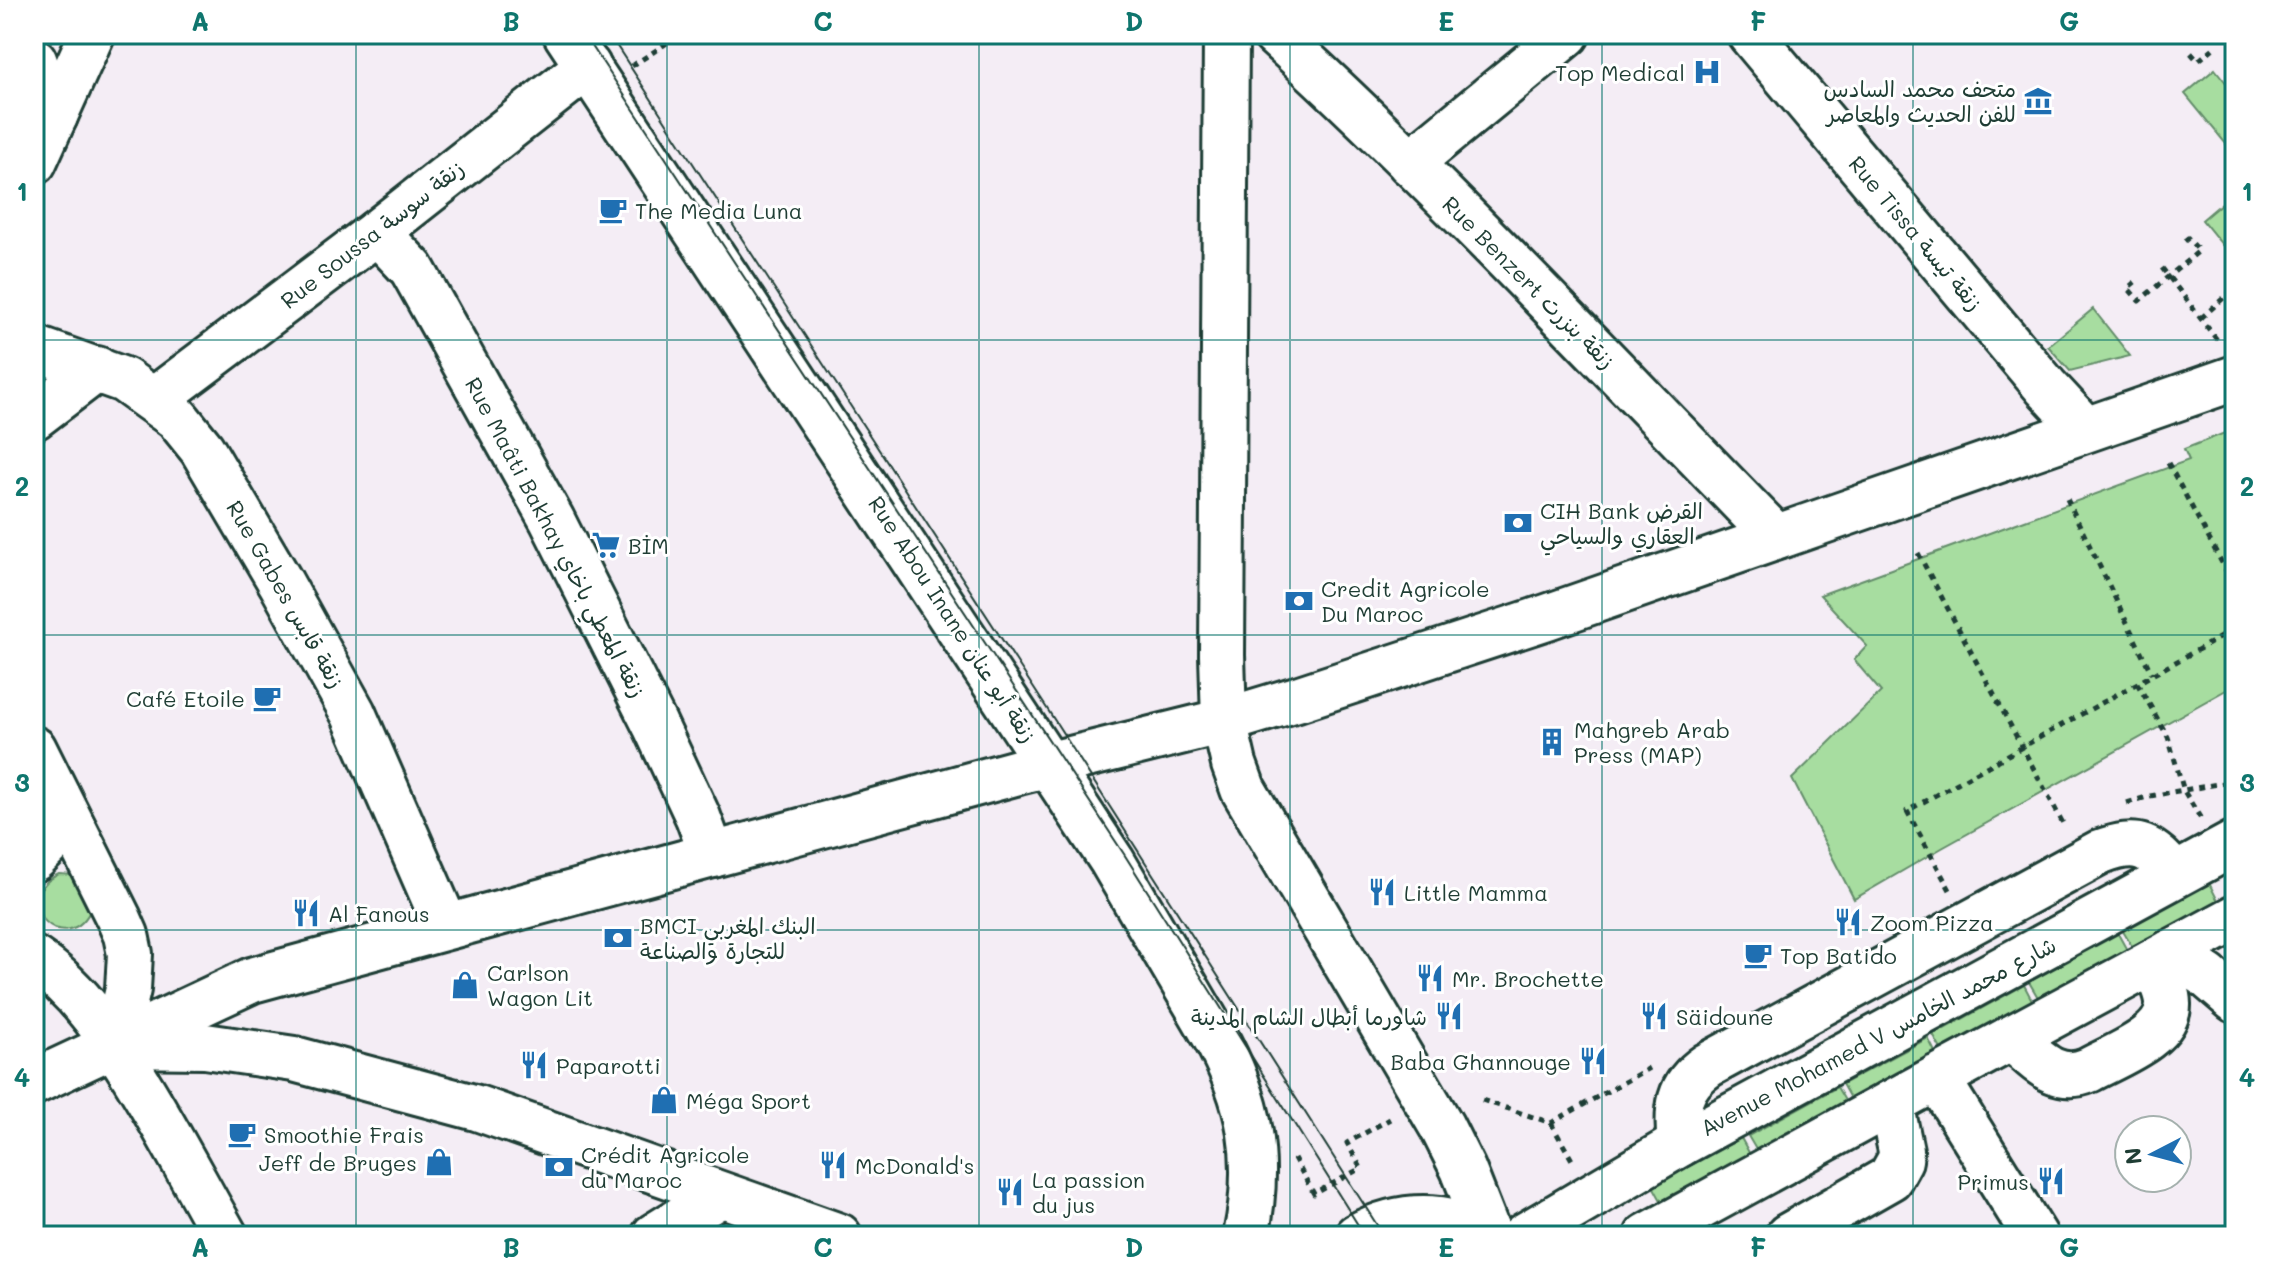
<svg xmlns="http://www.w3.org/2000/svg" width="2269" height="1270" viewBox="0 0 2269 1270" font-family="Mali,'Playpen Sans Arabic',sans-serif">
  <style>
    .green { fill: #a7dda0; stroke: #638d6a; stroke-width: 2 }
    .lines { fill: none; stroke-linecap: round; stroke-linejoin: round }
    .minor-casing { stroke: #1f3d34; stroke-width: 50 }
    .major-casing { stroke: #1f3d34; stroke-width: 50 }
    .path { stroke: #1f3d34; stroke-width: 5; stroke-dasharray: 6 6; stroke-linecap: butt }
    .minor { stroke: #fff; stroke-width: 44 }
    .major { stroke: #fff; stroke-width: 44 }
    .tram { stroke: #1f3d34; stroke-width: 2 }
    .grid { fill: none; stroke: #0f766e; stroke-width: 2; stroke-opacity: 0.55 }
    .labels { text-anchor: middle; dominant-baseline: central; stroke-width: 6; stroke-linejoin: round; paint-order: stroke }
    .poi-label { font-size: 22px; fill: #1f3d34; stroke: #fff; text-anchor: start }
    .street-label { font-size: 22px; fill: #1f3d34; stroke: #fff }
    .neatline { fill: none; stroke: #0f766e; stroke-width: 3 }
    .grid-label { font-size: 26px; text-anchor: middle; font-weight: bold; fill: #0f766e }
  </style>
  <rect width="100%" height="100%" fill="#f4edf5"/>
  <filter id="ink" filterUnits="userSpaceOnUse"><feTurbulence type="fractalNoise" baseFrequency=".0125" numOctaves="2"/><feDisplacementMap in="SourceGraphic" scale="16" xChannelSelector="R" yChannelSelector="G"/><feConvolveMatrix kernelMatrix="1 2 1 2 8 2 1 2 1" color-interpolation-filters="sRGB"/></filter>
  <g filter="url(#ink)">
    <!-- green -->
    <g class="green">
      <polygon points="2215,69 2235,94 2235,155 2185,94"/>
      <polygon points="2235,192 2235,261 2202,220"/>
      <polygon points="2093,309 2130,356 2070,371 2048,346"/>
      <polygon points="2235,429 2235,685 1942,848 1854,899 1792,779 1881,692 1854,660 1867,646 1820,595 2189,460 2184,449"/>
      <path d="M 59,874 L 73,875 L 92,907 C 68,963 3,901 59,874 Z"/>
      <polygon points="2208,881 2218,901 2133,948 2121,928"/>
      <polygon points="2117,932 2128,952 2040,1001 2029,982"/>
      <polygon points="2024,985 2034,1004 1943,1053 1933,1035"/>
      <polygon points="1928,1038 1937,1056 1852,1102 1842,1084"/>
      <polygon points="1837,1087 1847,1104 1758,1153 1748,1136"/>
      <polygon points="1741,1138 1752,1158 1664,1206 1653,1186"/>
    </g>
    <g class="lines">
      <defs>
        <g id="minor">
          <path d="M 566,34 L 1112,861 L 1213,1033 C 1251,1100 1262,1160 1246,1236"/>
          <path d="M 1275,34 C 1450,194 1611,368 1776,537"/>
          <polyline points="1750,34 2046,387 2085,429"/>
          <polyline points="34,60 55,116"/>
          <polyline points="34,162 92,34"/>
          <polyline points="1410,163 1567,34"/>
          <polyline points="377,232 412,269 552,520 655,725 698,817 712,855"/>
          <polyline points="34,348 124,380 177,418 202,449 281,583 353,713 446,926"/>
          <polyline points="154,400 377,232 588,66"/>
          <polyline points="34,417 97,369"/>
          <polyline points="1224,721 1222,655 1226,34"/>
          <polyline points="34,749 119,919 126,935 130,954 128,989 115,1045"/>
          <polyline points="34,859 70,823"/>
          <polyline points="2171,952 2207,976 2235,1000"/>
          <path d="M 34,959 C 83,992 113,1042 143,1091 C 172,1139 198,1188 225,1236"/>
          <path d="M 2011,1038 C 2036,1058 2055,1085 2089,1070 C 2114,1056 2169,1037 2168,1004 C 2168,990 2158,974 2153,962"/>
          <polyline points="115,1045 205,1046 294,1059 477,1108 839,1236"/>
          <polyline points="1937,1078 2035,1236"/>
          <path d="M 1680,1144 C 1676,1109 1677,1086 1708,1065 L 2101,852 C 2139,838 2150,846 2175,875"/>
          <polyline points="654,1236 720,1195"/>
          <polyline points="1788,1236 1890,1178 1900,1160 1901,1151 1891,1103"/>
        </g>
        <g id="major">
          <polyline points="1224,721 1234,764 1243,789 1442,1127 1463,1169 1489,1235"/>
          <polyline points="34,1082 252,980 1018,772 1224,721 1297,699 1547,617 2235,378"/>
          <path d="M 1357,1236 C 1400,1212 1447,1212 1491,1236"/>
          <polyline points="1524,1236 1680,1144 2235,843"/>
          <polyline points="1647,1236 1937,1078 2235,918"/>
        </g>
      </defs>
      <!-- minor casing -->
      <use href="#minor" class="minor-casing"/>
      <!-- major casing -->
      <use href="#major" class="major-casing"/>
      <!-- path -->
      <g class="path">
        <polyline points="2191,53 2198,61 2216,46"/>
        <polyline points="632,66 670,41"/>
        <polyline points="2162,268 2218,341"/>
        <polyline points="2135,282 2128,288 2139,301 2199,251 2188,238 2181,244"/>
        <polyline points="2201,318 2235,288"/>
        <polyline points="2168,463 2235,587"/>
        <polyline points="2067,499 2152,674"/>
        <polyline points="1918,553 2065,827"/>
        <polyline points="2137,683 2168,737 2184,791 2201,819"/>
        <polyline points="2127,803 2150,796 2235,781"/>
        <polyline points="1950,890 1907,811 2235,629"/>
        <polyline points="1482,1100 1551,1123 1649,1068"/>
        <polyline points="1551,1123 1572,1160"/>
        <polyline points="1294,1158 1314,1194 1361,1168 1347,1143 1390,1119"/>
      </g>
      <!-- minor -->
      <use href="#minor" class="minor"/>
      <!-- major -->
      <use href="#major" class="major"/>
      <!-- tram -->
      <g class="tram">
        <polyline points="584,34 1124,854 1365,1236"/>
        <polyline points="609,34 1057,724 1384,1236"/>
      </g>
    </g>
  </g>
  <!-- grid -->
  <path class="grid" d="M 356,34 L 356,1236M 667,34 L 667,1236M 979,34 L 979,1236M 1290,34 L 1290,1236M 1602,34 L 1602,1236M 1913,34 L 1913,1236M 34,340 L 2235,340M 34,635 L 2235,635M 34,930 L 2235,930"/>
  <!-- icons -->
  <defs>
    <symbol id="hospital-bare" viewBox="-9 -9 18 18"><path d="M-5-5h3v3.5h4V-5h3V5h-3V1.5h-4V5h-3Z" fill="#1f6fb2" stroke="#fff" stroke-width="2.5" paint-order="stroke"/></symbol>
    <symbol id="museum-bare" viewBox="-9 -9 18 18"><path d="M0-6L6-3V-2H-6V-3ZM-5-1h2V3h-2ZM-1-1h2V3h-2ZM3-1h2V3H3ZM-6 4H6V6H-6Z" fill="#1f6fb2" stroke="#fff" stroke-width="2.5" paint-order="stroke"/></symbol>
    <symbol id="cafe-bare" viewBox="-9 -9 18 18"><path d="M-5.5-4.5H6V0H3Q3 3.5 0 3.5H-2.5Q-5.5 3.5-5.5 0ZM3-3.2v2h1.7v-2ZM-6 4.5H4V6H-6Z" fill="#1f6fb2" stroke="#fff" stroke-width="2.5" paint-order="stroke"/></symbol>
    <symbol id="bank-bare" viewBox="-9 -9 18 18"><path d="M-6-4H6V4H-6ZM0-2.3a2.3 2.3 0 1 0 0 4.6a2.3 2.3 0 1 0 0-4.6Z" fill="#1f6fb2" stroke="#fff" stroke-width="2.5" paint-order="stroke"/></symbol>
    <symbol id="supermarket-bare" viewBox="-9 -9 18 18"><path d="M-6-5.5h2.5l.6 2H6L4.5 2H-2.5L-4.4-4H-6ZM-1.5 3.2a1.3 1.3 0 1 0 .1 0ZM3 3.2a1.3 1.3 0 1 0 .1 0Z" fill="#1f6fb2" stroke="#fff" stroke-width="2.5" paint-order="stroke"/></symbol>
    <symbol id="building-bare" viewBox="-9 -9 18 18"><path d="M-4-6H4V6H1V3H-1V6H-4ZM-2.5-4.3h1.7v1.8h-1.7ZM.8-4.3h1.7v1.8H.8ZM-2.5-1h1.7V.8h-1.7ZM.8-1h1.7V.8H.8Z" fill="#1f6fb2" stroke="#fff" stroke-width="2.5" paint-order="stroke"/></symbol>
    <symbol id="restaurant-bare" viewBox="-9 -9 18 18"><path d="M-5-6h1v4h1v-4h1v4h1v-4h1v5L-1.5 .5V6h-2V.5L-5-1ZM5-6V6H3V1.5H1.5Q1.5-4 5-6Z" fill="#1f6fb2" stroke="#fff" stroke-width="2.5" paint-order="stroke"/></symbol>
    <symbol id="shop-bare" viewBox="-9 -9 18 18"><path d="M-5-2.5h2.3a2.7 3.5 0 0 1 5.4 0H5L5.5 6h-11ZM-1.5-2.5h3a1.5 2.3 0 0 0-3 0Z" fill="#1f6fb2" stroke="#fff" stroke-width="2.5" paint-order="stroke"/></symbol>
  </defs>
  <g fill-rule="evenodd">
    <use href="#hospital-bare" x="1687" y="52" width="40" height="40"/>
    <use href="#museum-bare" x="2018" y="81" width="40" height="40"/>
    <use href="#cafe-bare" x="593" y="190" width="40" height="40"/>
    <use href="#bank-bare" x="1498" y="503" width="40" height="40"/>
    <use href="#supermarket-bare" x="586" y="525" width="40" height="40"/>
    <use href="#bank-bare" x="1279" y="581" width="40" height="40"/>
    <use href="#cafe-bare" x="247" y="678" width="40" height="40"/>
    <use href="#building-bare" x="1532" y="722" width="40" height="40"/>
    <use href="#restaurant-bare" x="1362" y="872" width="40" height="40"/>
    <use href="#restaurant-bare" x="286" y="893" width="40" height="40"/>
    <use href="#restaurant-bare" x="1828" y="902" width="40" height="40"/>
    <use href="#bank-bare" x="598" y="918" width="40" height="40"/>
    <use href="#cafe-bare" x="1738" y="935" width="40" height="40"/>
    <use href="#restaurant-bare" x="1410" y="958" width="40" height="40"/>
    <use href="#shop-bare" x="445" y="965" width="40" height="40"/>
    <use href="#restaurant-bare" x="1429" y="996" width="40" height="40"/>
    <use href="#restaurant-bare" x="1634" y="996" width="40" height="40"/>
    <use href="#restaurant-bare" x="1573" y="1041" width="40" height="40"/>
    <use href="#restaurant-bare" x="514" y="1045" width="40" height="40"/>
    <use href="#shop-bare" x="644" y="1080" width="40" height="40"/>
    <use href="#cafe-bare" x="222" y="1114" width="40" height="40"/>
    <use href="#shop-bare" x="419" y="1142" width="40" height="40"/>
    <use href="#restaurant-bare" x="813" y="1145" width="40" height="40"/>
    <use href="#bank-bare" x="539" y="1147" width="40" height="40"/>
    <use href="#restaurant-bare" x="2031" y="1161" width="40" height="40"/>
    <use href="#restaurant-bare" x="990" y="1172" width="40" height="40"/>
  </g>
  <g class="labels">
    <!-- poi labels -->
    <g class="poi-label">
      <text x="1685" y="72" text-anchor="end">Top Medical</text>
      <text x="2016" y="88" text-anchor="end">متحف محمد السادس<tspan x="2016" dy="25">للفن الحديث والمعاصر</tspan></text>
      <text x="635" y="210">The Media Luna</text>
      <text x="1540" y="510">CIH Bank القرض<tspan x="1540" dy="25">العقاري والسياحي</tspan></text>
      <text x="628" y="545">BİM</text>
      <text x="1321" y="588">Credit Agricole<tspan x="1321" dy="25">Du Maroc</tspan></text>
      <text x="245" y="698" text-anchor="end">Café Etoile</text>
      <text x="1574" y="729">Mahgreb Arab<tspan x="1574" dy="25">Press (MAP)</tspan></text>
      <text x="1404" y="892">Little Mamma</text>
      <text x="328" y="913">Al Fanous</text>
      <text x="1870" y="922">Zoom Pizza</text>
      <text x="640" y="925">BMCI البنك المغربي<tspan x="640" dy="25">للتجارة والصناعة</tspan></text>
      <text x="1780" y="955">Top Batido</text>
      <text x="487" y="972">Carlson<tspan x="487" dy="25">Wagon Lit</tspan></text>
      <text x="1452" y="978">Mr. Brochette</text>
      <text x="1427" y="1016" text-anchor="end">شاورما أبطال الشام المدينة</text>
      <text x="1676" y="1016">Säidoune</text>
      <text x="1571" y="1061" text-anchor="end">Baba Ghannouge</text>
      <text x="556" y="1065">Paparotti</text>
      <text x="686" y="1100">Méga Sport</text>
      <text x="264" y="1134">Smoothie Frais</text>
      <text x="581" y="1154">Crédit Agricole<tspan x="581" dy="25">du Maroc</tspan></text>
      <text x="417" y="1162" text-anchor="end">Jeff de Bruges</text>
      <text x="855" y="1165">McDonald's</text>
      <text x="1032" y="1179">La passion<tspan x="1032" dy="25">du jus</tspan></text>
      <text x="2029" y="1181" text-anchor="end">Primus</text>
    </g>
    <!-- street labels -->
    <g class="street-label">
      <text transform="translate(1916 233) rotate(50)">Rue Tissa زنقة تيسة</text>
      <text transform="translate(372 234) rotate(-38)">Rue Soussa زنقة سوسة</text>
      <text transform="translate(1529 282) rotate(45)">Rue Benzert زنقة بنزرت</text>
      <text transform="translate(556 537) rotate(62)">Rue Maâti Bakhay زنقة المعطي باخاي</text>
      <text transform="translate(286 594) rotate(60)">Rue Gabes زنقة قابس</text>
      <text transform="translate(953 619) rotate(57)">Rue Abou Inane زنقة أبو عنان</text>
      <text transform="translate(1878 1036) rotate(-28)">Avenue Mohamed V شارع محمد الخامس</text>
    </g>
  </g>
  <!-- margin -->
  <rect width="2269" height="1270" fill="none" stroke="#fff" stroke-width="88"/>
  <!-- north arrow -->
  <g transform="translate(2153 1154) rotate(264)"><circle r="38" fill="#ffffff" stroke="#a5b1ae" stroke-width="2"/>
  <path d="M0-6L14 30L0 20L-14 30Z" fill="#1f6fb2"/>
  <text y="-12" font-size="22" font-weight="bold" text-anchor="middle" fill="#1f3d34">N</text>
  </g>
  <rect x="44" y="44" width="2181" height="1182" class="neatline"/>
  <g class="grid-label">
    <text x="200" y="31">A</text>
    <text x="511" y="31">B</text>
    <text x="823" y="31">C</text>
    <text x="1134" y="31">D</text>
    <text x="1446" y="31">E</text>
    <text x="1758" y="31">F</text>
    <text x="2069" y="31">G</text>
    <text x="22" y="201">1</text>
    <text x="2247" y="201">1</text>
    <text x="22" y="496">2</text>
    <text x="2247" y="496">2</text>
    <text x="22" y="792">3</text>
    <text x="2247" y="792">3</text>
    <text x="22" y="1087">4</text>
    <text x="2247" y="1087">4</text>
    <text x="200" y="1257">A</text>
    <text x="511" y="1257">B</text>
    <text x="823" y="1257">C</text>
    <text x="1134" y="1257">D</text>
    <text x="1446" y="1257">E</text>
    <text x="1758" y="1257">F</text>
    <text x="2069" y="1257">G</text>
  </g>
</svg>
